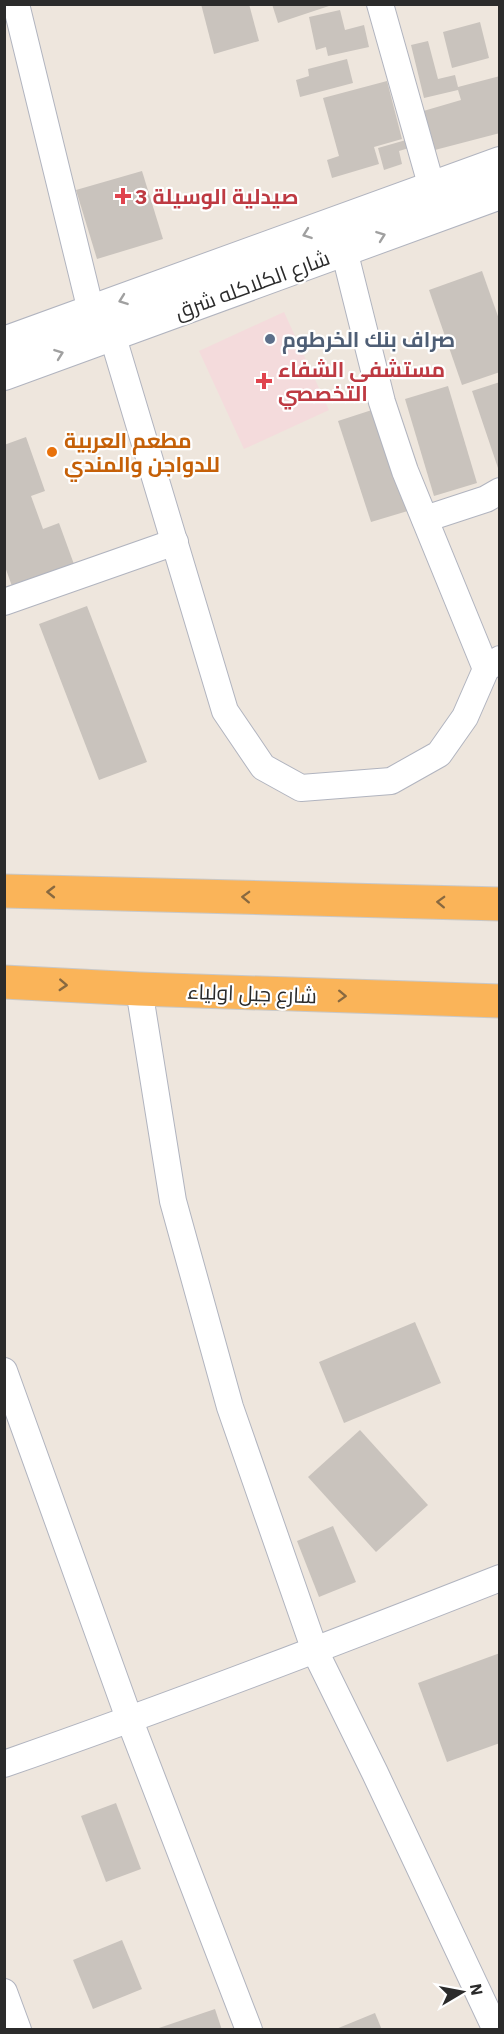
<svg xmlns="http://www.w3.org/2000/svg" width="504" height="2034" viewBox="0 0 504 2034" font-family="'IBM Plex Sans',Cairo,sans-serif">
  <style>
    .medical { fill: #f4dbdc }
    .building { fill: #c9c3bd }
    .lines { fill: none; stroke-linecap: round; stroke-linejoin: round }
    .minor-casing { stroke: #b1b4bf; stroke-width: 28 }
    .tertiary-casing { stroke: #b1b4bf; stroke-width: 34 }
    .trunk-casing { stroke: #c8c8c8; stroke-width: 35 }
    .minor { stroke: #fff; stroke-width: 26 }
    .tertiary { stroke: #fff; stroke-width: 32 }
    .trunk { stroke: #fab459; stroke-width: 33 }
    .oneway { stroke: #a0a0a0 }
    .oneway2 { stroke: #886940 }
    .health-dot { fill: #e0444e; stroke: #fff; stroke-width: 2 }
    .service-dot { fill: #5c6f8a; stroke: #fff; stroke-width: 2 }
    .food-dot { fill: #e8710a; stroke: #fff; stroke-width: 2 }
    .labels { text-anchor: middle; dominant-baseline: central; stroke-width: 4.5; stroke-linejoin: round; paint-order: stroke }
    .health-label { font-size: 21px; font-weight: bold; fill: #be3a42; stroke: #fff; text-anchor: start }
    .street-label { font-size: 21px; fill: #2b2b2b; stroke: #fff }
    .service-label { font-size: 21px; font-weight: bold; fill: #4e5e75; stroke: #fff; text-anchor: start }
    .food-label { font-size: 21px; font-weight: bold; fill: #c56008; stroke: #fff; text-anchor: start }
  </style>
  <rect width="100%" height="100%" fill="#eee6dd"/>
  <!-- medical -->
  <polygon class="medical" points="284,312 329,410 244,449 199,351"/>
  <!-- building -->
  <g class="building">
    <polygon points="201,4 249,4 259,41 214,54"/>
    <polygon points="272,4 332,4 332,5 278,23"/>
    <polygon points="340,10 345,30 364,25 369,47 328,56 326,47 316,50 309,17"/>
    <polygon points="480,22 489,58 452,68 443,32"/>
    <polygon points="428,41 438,79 455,75 458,87 500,76 500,133 431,151 420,112 461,100 458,90 424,98 411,45"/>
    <polygon points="347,59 353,83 300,97 296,80 309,76 308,69"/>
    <polygon points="387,81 402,139 374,147 379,164 332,178 327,160 339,156 323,98"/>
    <polygon points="406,140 409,148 399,151 402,164 384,170 378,148"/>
    <polygon points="142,171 163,239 97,259 76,190"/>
    <polygon points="482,271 500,322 500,372 462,385 429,290"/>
    <polygon points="500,382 500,471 499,471 472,391"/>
    <polygon points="448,386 477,483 434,496 405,399"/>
    <polygon points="378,408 411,510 371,522 338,421"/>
    <polygon points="26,437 45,491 31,496 43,529 59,523 75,567 13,589 4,564 4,445"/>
    <polygon points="87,606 147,762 99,780 39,624"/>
    <polygon points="415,1322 441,1383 344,1423 319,1362"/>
    <polygon points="360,1430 428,1505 376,1552 308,1477"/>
    <polygon points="333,1526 356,1582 319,1597 297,1541"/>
    <polygon points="500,1653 500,1743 447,1762 418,1683"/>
    <polygon points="116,1803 141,1869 106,1882 81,1816"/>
    <polygon points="122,1940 142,1989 93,2009 73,1960"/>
    <polygon points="215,2009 222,2030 156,2030 156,2029"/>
    <polygon points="375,2013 382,2030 336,2030 336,2029"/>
  </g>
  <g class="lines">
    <defs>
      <g id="minor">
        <polyline points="16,4 91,311"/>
        <polyline points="380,4 432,188"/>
        <polyline points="344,250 382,402 405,471 486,669"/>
        <polyline points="112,334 225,711 263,767 301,788 391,781 439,754 465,717 486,669 500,659"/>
        <polyline points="425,519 486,499 500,491"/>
        <polyline points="4,602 175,542"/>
        <polyline points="139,989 173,1201 230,1407 315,1651 375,1773 496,2030"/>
        <polyline points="4,1371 130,1721 249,2030"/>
        <path d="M 4,1764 C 171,1706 335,1643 500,1578"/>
        <polyline points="4,1992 18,2030"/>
      </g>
      <g id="tertiary">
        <polyline points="4,343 500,163"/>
        <polyline points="4,374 500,193"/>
      </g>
      <g id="trunk">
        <polyline points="4,891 500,904"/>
        <polyline points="4,982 139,989 500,1001"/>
      </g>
    </defs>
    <!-- minor casing -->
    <use href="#minor" class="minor-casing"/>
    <!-- tertiary casing -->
    <use href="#tertiary" class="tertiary-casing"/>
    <!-- trunk casing -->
    <use href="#trunk" class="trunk-casing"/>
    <!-- minor -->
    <use href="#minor" class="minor"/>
    <!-- tertiary -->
    <use href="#tertiary" class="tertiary"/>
    <!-- trunk -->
    <use href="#trunk" class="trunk"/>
  </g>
  <!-- one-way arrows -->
  <defs><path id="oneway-chevron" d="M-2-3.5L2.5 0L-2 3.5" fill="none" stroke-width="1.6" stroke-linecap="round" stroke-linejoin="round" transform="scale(1.5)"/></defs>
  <g class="oneway">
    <use href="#oneway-chevron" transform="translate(307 234) rotate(160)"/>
    <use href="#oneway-chevron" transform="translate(381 236) rotate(-20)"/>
    <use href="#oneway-chevron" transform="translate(123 300) rotate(160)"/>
    <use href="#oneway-chevron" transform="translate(59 354) rotate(-20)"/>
  </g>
  <g class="oneway2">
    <use href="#oneway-chevron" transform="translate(51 892) rotate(-179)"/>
    <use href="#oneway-chevron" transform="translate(246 897) rotate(-178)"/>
    <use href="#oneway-chevron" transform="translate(441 902) rotate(-178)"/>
    <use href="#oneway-chevron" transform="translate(63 985) rotate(3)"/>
    <use href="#oneway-chevron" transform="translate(342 996) rotate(2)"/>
  </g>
  <!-- markers -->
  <g class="health-dot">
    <path d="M120 187h6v6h6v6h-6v6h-6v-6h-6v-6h6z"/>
    <path d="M261 372h6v6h6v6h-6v6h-6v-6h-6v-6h6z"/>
  </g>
  <circle class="service-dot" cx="270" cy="339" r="6"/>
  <circle class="food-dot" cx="52" cy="452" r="6"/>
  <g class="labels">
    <!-- health labels -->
    <g class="health-label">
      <text x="135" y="196">صيدلية الوسيلة 3</text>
      <text x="278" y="369">مستشفى الشفاء<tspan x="278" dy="24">التخصصي</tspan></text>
    </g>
    <!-- street labels -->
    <g class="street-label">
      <text transform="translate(252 284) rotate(-20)">شارع الكلاكله شرق</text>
      <text transform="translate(252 993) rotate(2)">شارع جبل اولياء</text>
    </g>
    <!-- service labels -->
    <g class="service-label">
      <text x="282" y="339">صراف بنك الخرطوم</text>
    </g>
    <!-- food labels -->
    <g class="food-label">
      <text x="64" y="440">مطعم العربية<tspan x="64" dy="24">للدواجن والمندي</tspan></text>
    </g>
  </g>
  <!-- border -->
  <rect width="504" height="2034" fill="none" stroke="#2b2b2b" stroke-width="12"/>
  <!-- north arrow -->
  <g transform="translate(462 1992) rotate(80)" stroke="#ffffff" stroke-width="4.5" paint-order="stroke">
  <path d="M0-4.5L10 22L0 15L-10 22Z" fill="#2b2b2b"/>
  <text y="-9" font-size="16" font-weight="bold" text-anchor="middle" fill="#2b2b2b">N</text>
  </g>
</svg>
